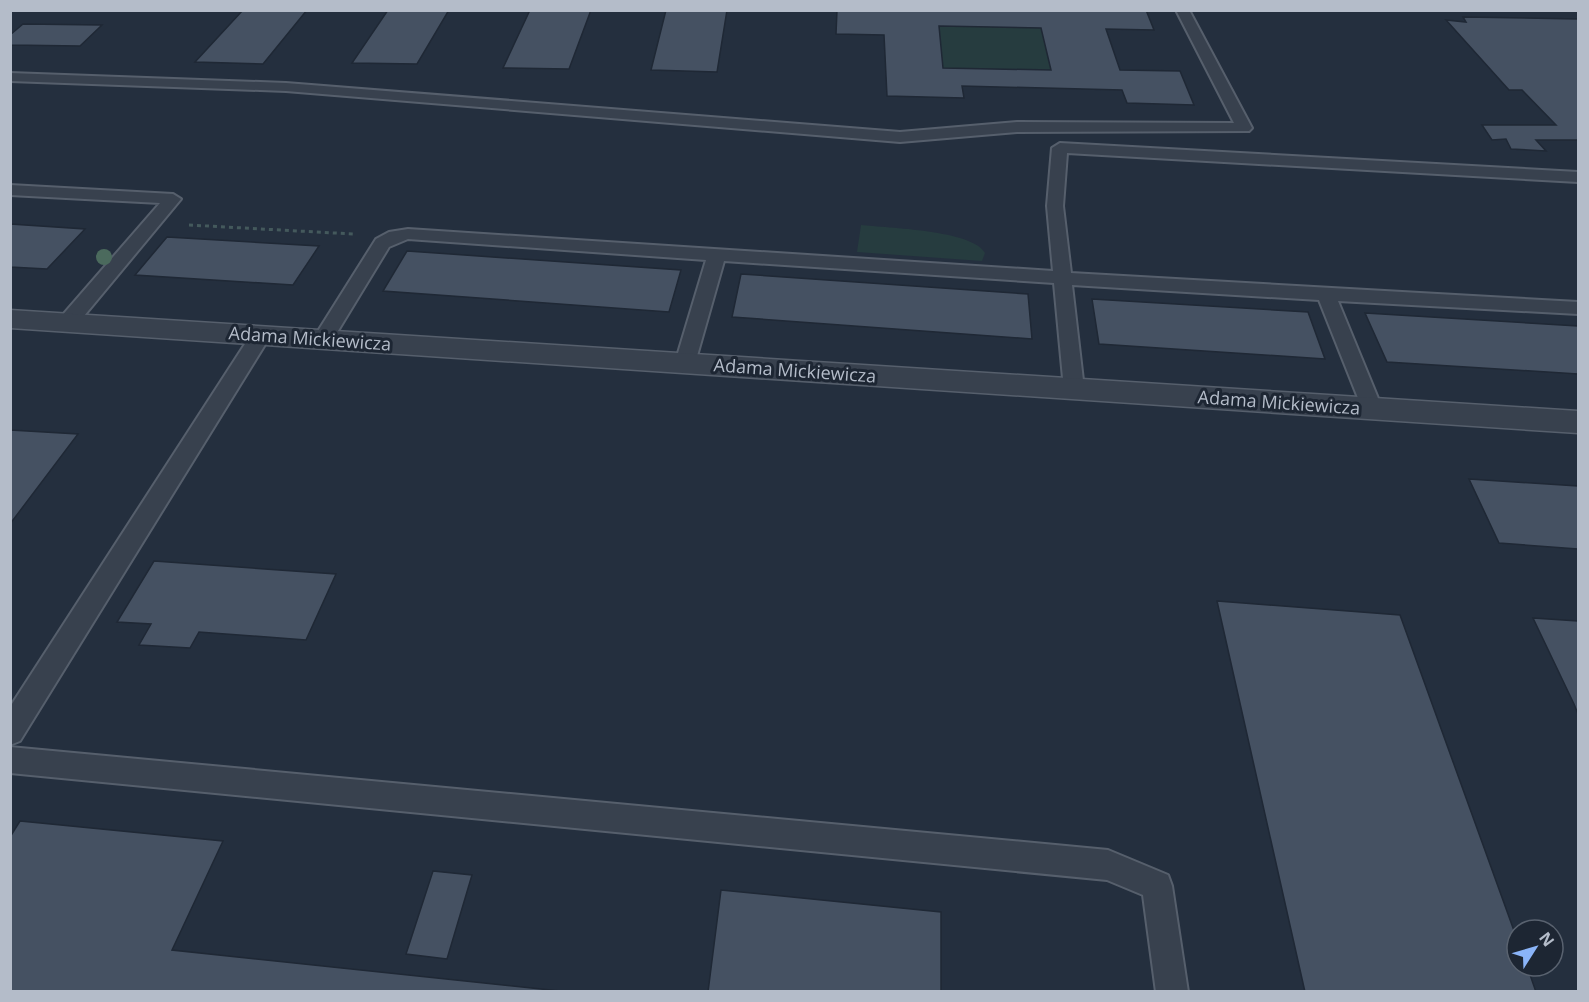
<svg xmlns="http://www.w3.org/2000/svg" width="1589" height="1002" viewBox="0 0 1589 1002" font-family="'Open Sans',sans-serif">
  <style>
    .green { fill: #263c3f }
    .building { fill: #455162; stroke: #1f2835; stroke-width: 1.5; fill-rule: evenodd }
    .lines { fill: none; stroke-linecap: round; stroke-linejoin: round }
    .service-casing { stroke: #565f6c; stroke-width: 4 }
    .minor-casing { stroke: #565f6c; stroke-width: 3 }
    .path { stroke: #44595c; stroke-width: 3; stroke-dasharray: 4 4; stroke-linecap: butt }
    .service { fill: #38414e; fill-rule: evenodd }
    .minor { fill: #38414e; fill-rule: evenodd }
    .tree { fill: #4b6a5d }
    .labels { text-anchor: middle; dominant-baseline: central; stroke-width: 6; stroke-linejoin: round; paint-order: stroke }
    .street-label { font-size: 18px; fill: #b4bcc9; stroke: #1d2633 }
  </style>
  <rect width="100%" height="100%" fill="#242f3e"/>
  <!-- green -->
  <g class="green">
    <polygon points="939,26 1041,28 1051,70 943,68"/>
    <path d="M 861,225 C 887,228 973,230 985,253 L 982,261 L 857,252 Z"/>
  </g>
  <!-- building -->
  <g class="building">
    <polygon points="243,10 307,10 263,64 195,62"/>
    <polygon points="388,10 449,10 417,64 352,63"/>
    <polygon points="530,10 591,10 569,69 503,68"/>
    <polygon points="666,10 727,10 717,72 651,70"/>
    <path d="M 837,10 L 1146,10 L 1154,30 L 1106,29 L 1120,70 L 1180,71 L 1194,105 L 1127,103 L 1122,90 L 962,86 L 964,98 L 887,96 L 884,35 L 836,34 ZM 939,26 L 1041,28 L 1051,70 L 943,68 Z"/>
    <polygon points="1463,17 1578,19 1578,140 1536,140 1546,151 1511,149 1506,139 1492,140 1482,125 1556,125 1522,90 1509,90 1446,20 1466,22"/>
    <polygon points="23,24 102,25 80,46 10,45 10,35"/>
    <polygon points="10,224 85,229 47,269 10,267"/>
    <polygon points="167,237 319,246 293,285 135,275"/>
    <polygon points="407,251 681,270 669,312 383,291"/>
    <polygon points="741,274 1028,294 1032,339 732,317"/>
    <polygon points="1092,299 1308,312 1325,359 1099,344"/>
    <polygon points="1365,313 1578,326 1578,374 1387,362"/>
    <polygon points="10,430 78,434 10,524"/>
    <polygon points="1469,479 1578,486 1578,549 1499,543"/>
    <polygon points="154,561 336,574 306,640 199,632 190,648 139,645 151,624 117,622"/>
    <polygon points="1217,601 1400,615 1517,939 1517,966 1527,966 1536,992 1305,992"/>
    <polygon points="1533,618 1578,621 1578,714 1574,704"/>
    <polygon points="20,821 223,841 172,950 569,992 10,992 10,837"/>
    <polygon points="433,871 472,875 447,959 406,954"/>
    <polygon points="721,890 941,912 941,992 708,992"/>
  </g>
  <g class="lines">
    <defs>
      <g id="service">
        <polygon points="1176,10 1189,10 1252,128 1249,131 1017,132 900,142 286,91 10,81 10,73 286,83 900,132 1017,122 1234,123"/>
        <polygon points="1060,143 1578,172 1578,182 1067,153 1063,206 1071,273 1578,302 1578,314 1338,301 1382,408 1379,413 1372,416 1365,413 1362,408 1319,300 1072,285 1084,389 1081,394 1074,396 1067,394 1064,389 1054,283 724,261 695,363 692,368 685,370 678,368 675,363 706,260 408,239 389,247 330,344 323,346 316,344 313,339 376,239 389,232 408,229 1053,271 1047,206 1052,148"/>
        <polygon points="10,185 173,194 181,199 74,328 67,329 60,328 57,323 60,318 160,203 10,195"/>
        <polygon points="261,328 268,330 271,335 20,741 10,745 10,707 254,330"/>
        <polygon points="10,747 1108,850 1168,875 1172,886 1188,992 1156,992 1143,895 1107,880 10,773"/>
      </g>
      <polygon id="minor" points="10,310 1578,411 1578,433 10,328"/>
    </defs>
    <!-- service casing -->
    <use href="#service" class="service-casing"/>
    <!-- minor casing -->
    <use href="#minor" class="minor-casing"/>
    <!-- path -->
    <polyline class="path" points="189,225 353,234"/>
    <!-- service -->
    <use href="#service" class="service"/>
    <!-- minor -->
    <use href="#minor" class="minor"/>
  </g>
  <!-- trees -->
  <circle class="tree" cx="104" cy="257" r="8"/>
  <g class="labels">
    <!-- street labels -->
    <g class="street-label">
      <text transform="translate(310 338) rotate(4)">Adama Mickiewicza</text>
      <text transform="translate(795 370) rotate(4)">Adama Mickiewicza</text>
      <text transform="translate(1279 402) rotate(4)">Adama Mickiewicza</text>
    </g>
  </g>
  <!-- border -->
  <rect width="1589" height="1002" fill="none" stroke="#b4bcc9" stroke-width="24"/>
  <!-- north arrow -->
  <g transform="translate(1535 948) rotate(53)"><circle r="28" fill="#1d2633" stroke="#59626f" stroke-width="1.5"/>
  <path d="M0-4.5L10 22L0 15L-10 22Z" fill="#8ab4f8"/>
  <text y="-9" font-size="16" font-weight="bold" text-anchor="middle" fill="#b4bcc9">N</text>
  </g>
</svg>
